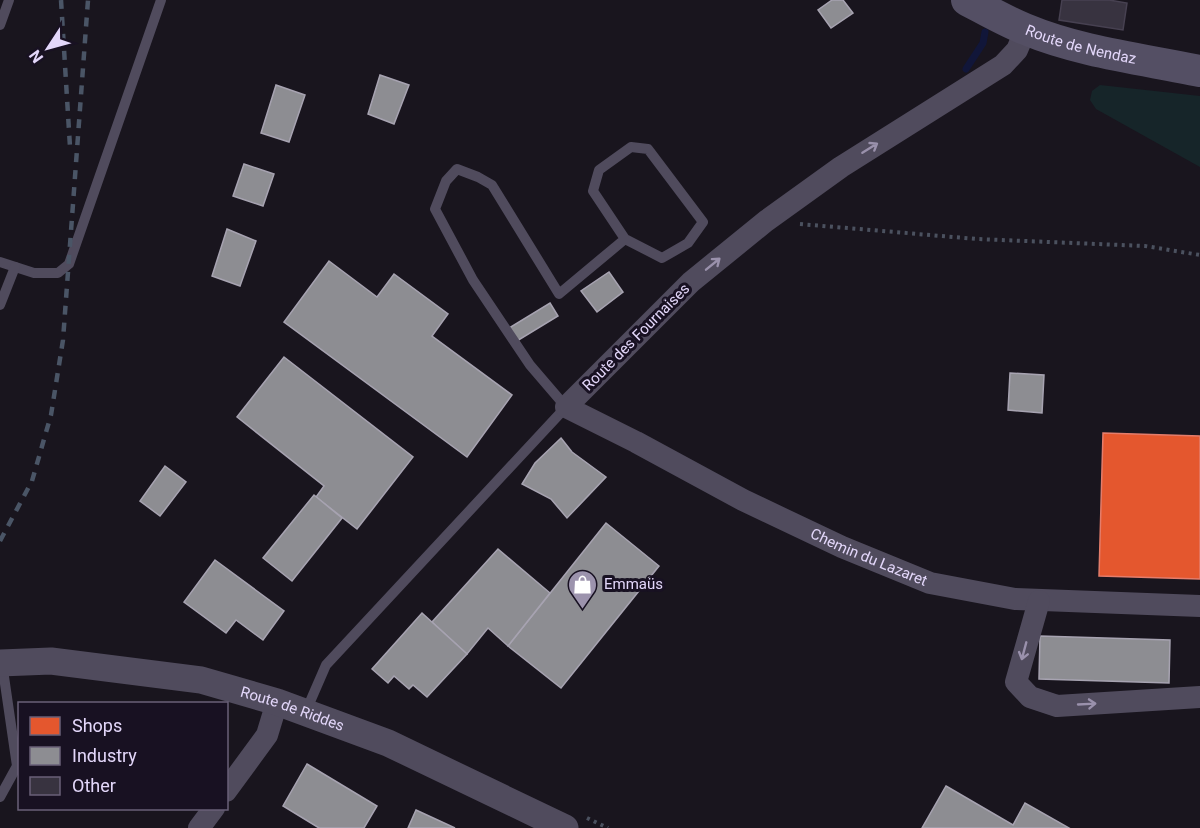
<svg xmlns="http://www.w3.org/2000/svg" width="1200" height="828" viewBox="0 0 1200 828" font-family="Roboto,sans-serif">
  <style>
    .green { fill: #162529 }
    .shops { fill: #e4572e; stroke: #e47d6b; stroke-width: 1.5 }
    .industry { fill: #8d8d92; stroke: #a7a3b1; stroke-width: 1.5 }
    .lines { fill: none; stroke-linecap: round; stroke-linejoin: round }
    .stream { stroke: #111639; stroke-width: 7 }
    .building { fill: #383340; stroke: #474151; stroke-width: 1.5 }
    .path { stroke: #4b515f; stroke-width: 4; stroke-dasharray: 3 4.5; stroke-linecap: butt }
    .service { stroke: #504b5d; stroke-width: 10 }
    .minor { stroke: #504b5d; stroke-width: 22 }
    .tertiary { stroke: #504b5d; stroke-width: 27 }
    .secondary { stroke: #544f64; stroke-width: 32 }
    .rail { stroke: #4a5566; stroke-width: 4.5; stroke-dasharray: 9 8; stroke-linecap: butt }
    .oneway { stroke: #9a91ac }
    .labels { text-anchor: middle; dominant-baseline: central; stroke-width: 6; stroke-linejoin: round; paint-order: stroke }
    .street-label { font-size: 15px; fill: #e3d7fa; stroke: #181122 }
    .poi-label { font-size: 15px; fill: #e3d7fa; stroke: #181122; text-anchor: start }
  </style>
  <rect width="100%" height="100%" fill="#19151e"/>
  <!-- green -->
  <polygon class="green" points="1100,85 1200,96 1200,167 1096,109 1090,100 1092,91"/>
  <!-- shops -->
  <polygon class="shops" points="1103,433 1200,436 1200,579 1099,576"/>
  <!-- industry -->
  <g class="industry">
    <polygon points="832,0 843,0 853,13 831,28 818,10"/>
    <polygon points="380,75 409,85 394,124 368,114"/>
    <polygon points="276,85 305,95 289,142 261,133"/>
    <polygon points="244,164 274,174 263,206 233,196"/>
    <polygon points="227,229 256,241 240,286 212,276"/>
    <polygon points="329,261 377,297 394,274 448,314 432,336 512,395 467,457 284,322"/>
    <polygon points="609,272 623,292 597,312 581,291"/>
    <polygon points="550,303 558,316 517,341 509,328"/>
    <polygon points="284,357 413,457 357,529 316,497 324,486 237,417"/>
    <polygon points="1010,373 1044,375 1042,413 1008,410"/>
    <polygon points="561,438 572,452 606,477 567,518 551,499 522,484 535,463"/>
    <polygon points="165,466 186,482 160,516 140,501"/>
    <polygon points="314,495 342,518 292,581 263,558"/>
    <polygon points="606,523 659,566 561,688 508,646"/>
    <polygon points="498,549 550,593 508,646 488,628 467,654 432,622"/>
    <polygon points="215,560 284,611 263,640 236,620 226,633 184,602"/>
    <polygon points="422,613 467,654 427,697 413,685 409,689 394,676 388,683 372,669"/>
    <polygon points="1040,636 1170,640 1169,683 1039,679"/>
    <polygon points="307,764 377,806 364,828 319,828 283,806"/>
    <polygon points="946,786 1013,825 1025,803 1069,828 922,828"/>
    <polygon points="416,810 455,828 408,828"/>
  </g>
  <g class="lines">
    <!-- stream -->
    <polyline class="stream" points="966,69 983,43 985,32"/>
  </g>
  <!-- building -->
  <polygon class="building" points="1062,0 1109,0 1127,3 1123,30 1059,20"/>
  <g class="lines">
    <!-- path -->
    <g class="path">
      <polyline points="800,224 977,239 1145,246 1200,255"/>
      <polyline points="587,818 608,828"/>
    </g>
    <!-- service -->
    <g class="service">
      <polyline points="0,25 9,0"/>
      <polyline points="0,262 34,273 58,273 69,264 161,0"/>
      <polyline points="0,305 15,267"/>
      <polyline points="306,711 326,665 566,407 530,365 473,280 435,209 446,181 457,169 478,177 492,185 559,294 625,239 593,191 599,170 631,147 648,149 703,222 688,243 662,258 625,239"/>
      <polyline points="0,797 17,766 2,663"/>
    </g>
    <!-- minor -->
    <g class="minor">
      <path id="s1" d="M 1026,29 L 1017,50 L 1003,65 L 841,167 L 766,221 L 691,282 L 566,407 L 636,442 L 743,500 L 842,547 L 930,583 L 1015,599 L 1200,606"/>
      <polyline points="1039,601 1016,682 1030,697 1057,706 1200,697"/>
      <polyline points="226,791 267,735 277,702"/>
      <polyline points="199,828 214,808"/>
    </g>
    <!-- tertiary -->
    <path class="tertiary" id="s2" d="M 0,663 L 51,661 L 201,680 L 277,702 L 388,743 L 565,828"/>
    <!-- secondary -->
    <path class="secondary" id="s3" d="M 967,0 C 986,10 1005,21 1025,29 C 1080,52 1142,59 1200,71"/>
    <!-- rail -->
    <g class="rail">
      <polyline points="61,0 70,147"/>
      <polyline points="0,541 32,481 51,415 63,340 88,0"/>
    </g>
  </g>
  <!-- one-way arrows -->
  <defs><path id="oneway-shaft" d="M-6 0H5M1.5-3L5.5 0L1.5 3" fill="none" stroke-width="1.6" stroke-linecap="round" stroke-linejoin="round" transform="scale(1.5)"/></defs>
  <g class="oneway">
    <use href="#oneway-shaft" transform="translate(870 148) rotate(-32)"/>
    <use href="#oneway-shaft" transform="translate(713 264) rotate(-39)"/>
    <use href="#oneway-shaft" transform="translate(1024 651) rotate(105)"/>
    <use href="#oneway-shaft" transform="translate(1087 704) rotate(-3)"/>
  </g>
  <!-- icons -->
  <defs>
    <symbol id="shop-pin" viewBox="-11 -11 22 30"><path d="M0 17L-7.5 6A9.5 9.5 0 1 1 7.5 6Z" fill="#9c93ad" stroke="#181122"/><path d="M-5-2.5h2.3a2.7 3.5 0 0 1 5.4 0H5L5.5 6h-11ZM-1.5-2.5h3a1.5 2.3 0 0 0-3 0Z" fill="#fff"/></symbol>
  </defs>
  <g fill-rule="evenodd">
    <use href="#shop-pin" x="566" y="568" width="33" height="45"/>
  </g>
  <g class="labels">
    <!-- street labels -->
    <g class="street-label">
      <text stroke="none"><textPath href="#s3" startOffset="123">Route de Nendaz</textPath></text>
      <text transform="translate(636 337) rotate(-45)">Route des Fournaises</text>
      <text stroke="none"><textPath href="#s1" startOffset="939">Chemin du Lazaret</textPath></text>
      <text stroke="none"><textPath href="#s2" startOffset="298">Route de Riddes</textPath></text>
    </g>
    <!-- poi labels -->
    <g class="poi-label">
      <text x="604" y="584">Emmaüs</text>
    </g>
  </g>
  <!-- legend -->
  <rect x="18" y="702" width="210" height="108" fill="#181122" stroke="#696078" stroke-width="1.5"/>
  <rect x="30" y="717" width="30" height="18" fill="#e4572e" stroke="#696078" stroke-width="1.5"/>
  <text x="72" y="732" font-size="18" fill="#e3d7fa">Shops</text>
  <rect x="30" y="747" width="30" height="18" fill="#8d8d92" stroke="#696078" stroke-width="1.5"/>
  <text x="72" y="762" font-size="18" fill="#e3d7fa">Industry</text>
  <rect x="30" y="777" width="30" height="18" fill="#383340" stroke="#696078" stroke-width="1.5"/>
  <text x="72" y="792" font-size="18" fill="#e3d7fa">Other</text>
  <!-- north arrow -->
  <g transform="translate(48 48) rotate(234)" stroke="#181122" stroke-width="4.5" paint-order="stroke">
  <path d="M0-4.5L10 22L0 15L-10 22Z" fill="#e3d7fa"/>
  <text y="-9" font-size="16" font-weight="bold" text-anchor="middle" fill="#e3d7fa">N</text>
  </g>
</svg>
